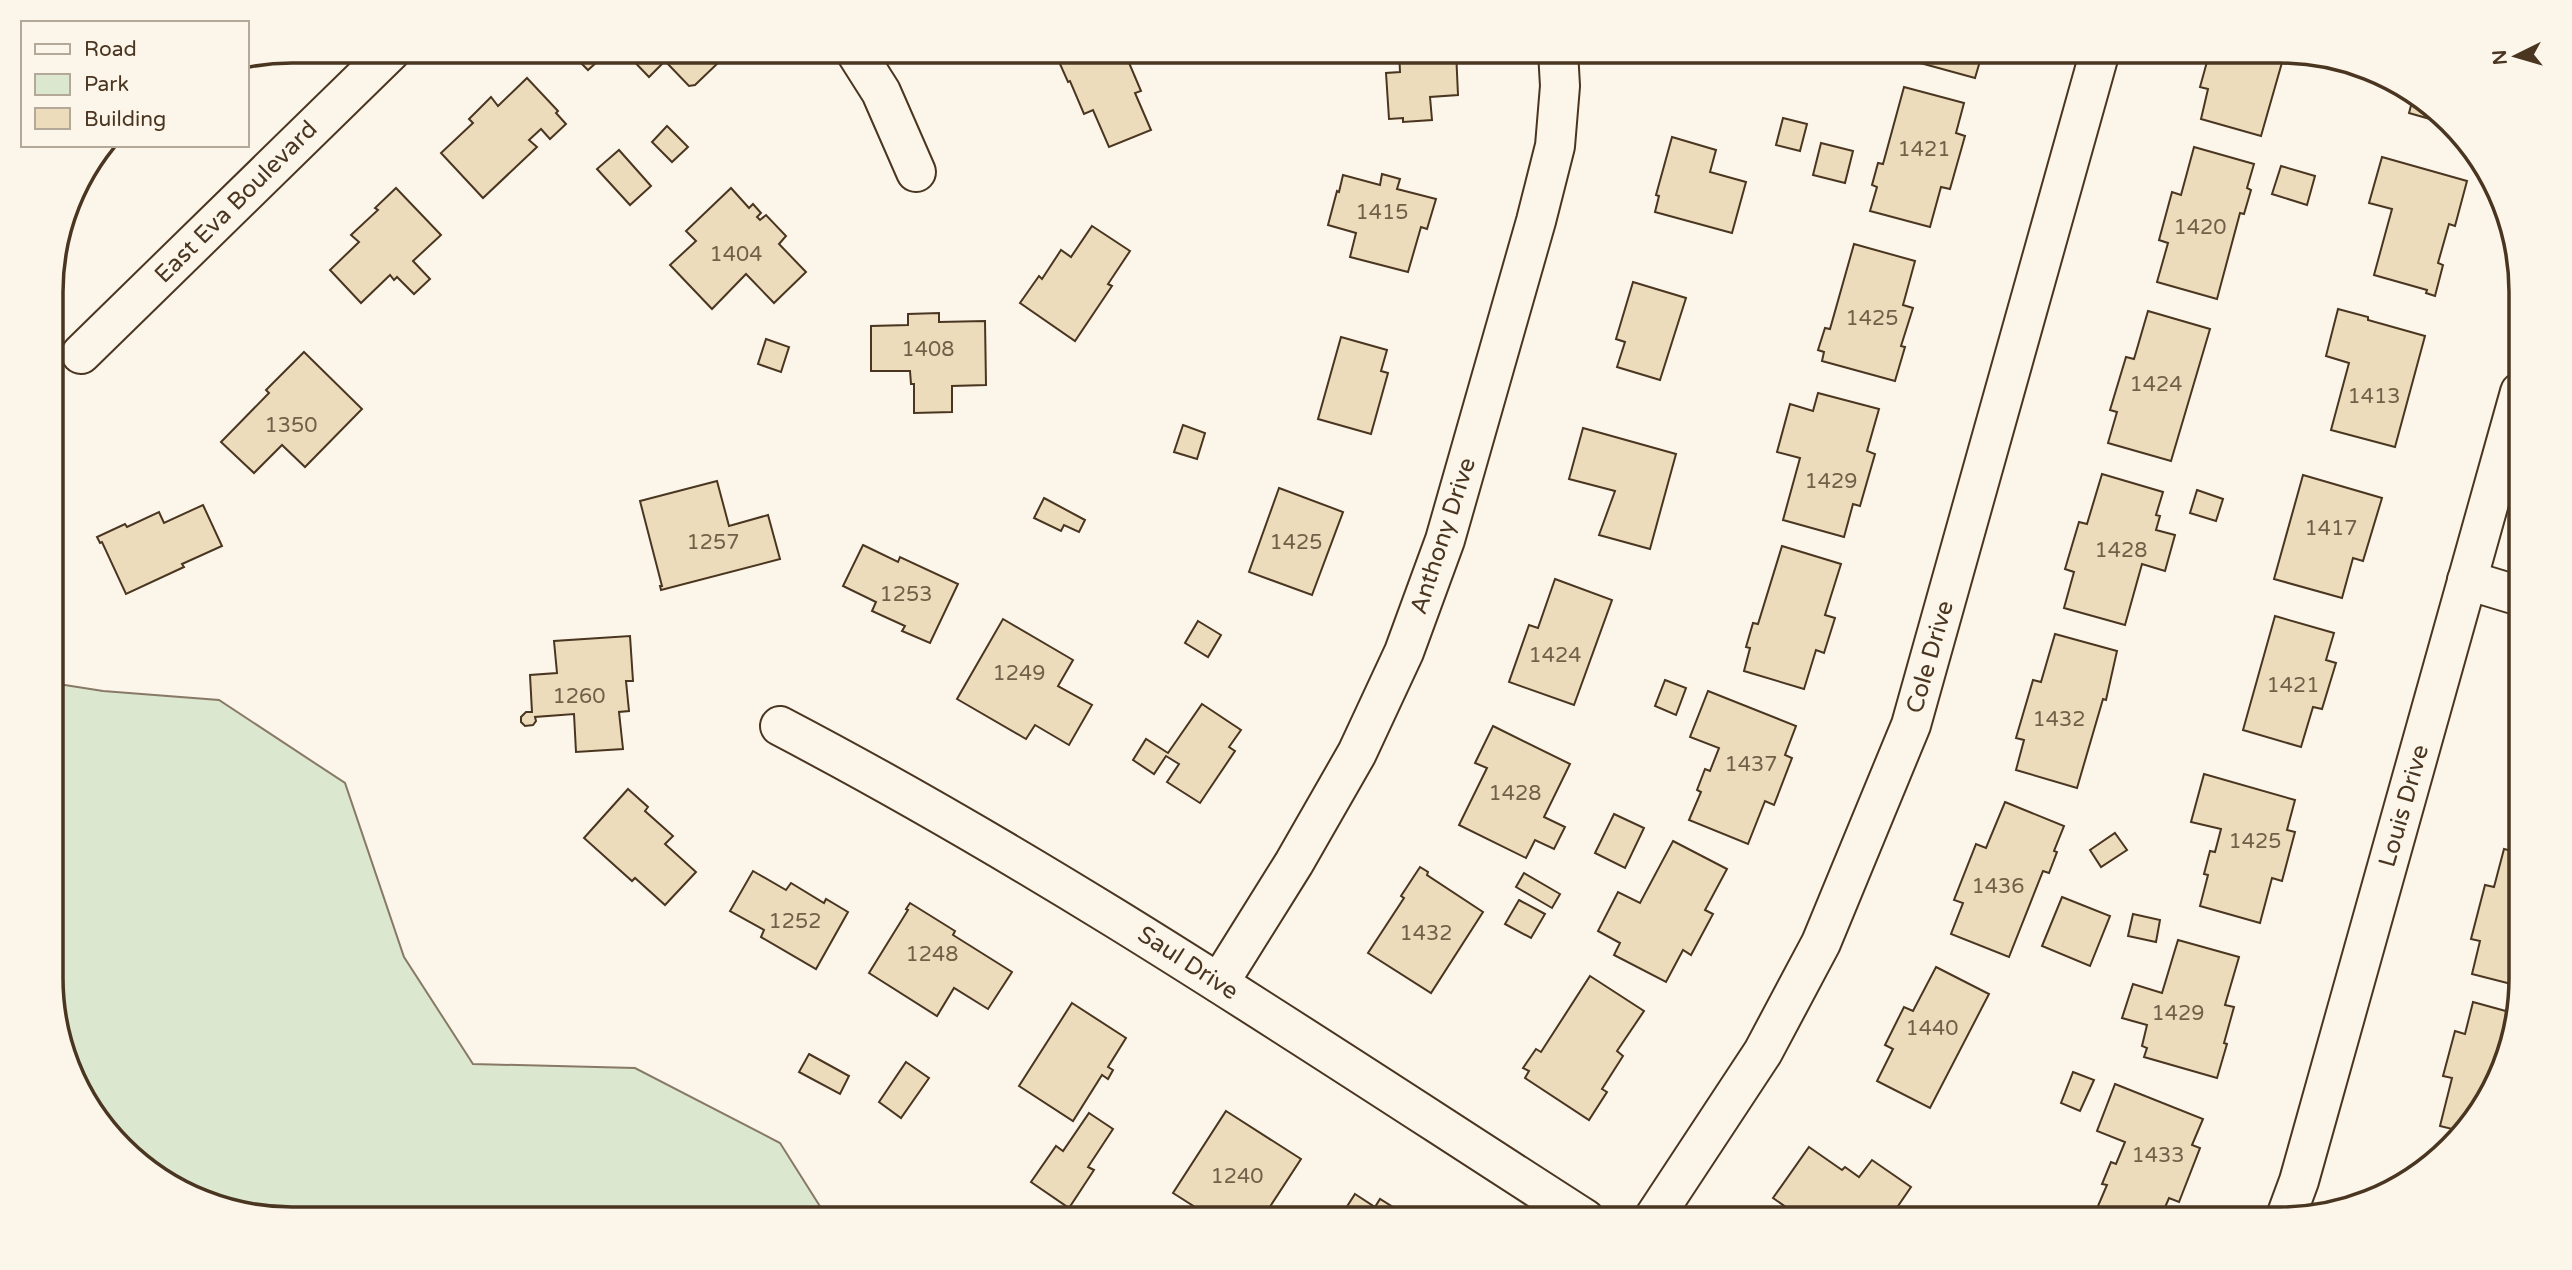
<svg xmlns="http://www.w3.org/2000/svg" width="2572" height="1270" viewBox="0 0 2572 1270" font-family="'Varela Round',sans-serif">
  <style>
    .green { fill: #dce7d0; stroke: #887966; stroke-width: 2 }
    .building { fill: #ecdcbc; stroke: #4a3520; stroke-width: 2 }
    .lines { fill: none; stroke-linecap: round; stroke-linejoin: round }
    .street-casing { stroke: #4a3520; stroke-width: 42 }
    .street { stroke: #fbf6e9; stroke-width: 38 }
    .labels { text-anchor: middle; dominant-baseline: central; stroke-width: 5; stroke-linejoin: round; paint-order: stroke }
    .number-label { font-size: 21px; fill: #725f47 }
    .street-label { font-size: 24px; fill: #4a3520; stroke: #fbf6e9 }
    .rim { fill: none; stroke: #4a3520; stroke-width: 3.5 }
  </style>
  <rect width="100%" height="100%" fill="#fbf6e9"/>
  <!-- green -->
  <polygon class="green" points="52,683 103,691 219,700 345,783 404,957 473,1064 635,1068 780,1143 828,1219 292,1219 186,1195 100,1125 53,1010"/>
  <!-- building -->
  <g class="building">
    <polygon points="569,51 609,51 588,70"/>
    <polygon points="624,51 710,51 720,61 695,85 689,86 665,61 649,77"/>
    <polygon points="1066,51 1124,51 1141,91 1135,93 1151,130 1109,147 1093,110 1084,114 1070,81 1068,82 1056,55"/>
    <polygon points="1399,51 1456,51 1458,95 1430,97 1432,120 1403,122 1403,118 1389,119 1386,73 1400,72"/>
    <polygon points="1916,51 1983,51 1975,78 1913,61"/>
    <polygon points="2210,51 2285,52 2261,136 2201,119 2208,89 2200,87"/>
    <polygon points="527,78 558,111 556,113 566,124 550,139 541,129 529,140 537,147 483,198 441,153 473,123 469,119 491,97 498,106"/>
    <polygon points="1904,87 1964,103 1956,133 1965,136 1950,189 1941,187 1930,227 1870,211 1877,187 1872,185 1878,163 1883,164"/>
    <polygon points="2413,98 2444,123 2409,113"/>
    <polygon points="1783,118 1807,124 1800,151 1776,145"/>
    <polygon points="667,126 688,147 672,162 652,142"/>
    <polygon points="1672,137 1716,150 1710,172 1746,182 1732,233 1655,212 1659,196 1656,195"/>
    <polygon points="1821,143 1853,151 1845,183 1813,175"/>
    <polygon points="2194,147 2254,164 2247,188 2251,190 2244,214 2240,213 2217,299 2157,282 2168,243 2159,240 2172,192 2181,195"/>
    <polygon points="619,150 651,186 630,205 597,169"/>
    <polygon points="2382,157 2467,181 2455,226 2449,224 2438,263 2443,265 2435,296 2426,293 2427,290 2374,275 2392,209 2369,203"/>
    <polygon points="2281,166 2315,176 2307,205 2272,194"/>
    <polygon points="1382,174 1400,179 1397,189 1436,199 1427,229 1421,227 1408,272 1350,257 1356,233 1328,225 1337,191 1339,192 1343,175 1380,185"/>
    <polygon points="396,188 441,235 413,261 430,279 414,294 397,277 394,280 390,275 361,303 330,270 359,242 351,235 378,210 375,208"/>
    <polygon points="731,188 749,208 753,204 761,213 757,217 760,220 766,215 786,236 779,244 806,272 774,303 746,274 712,309 670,265 696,241 686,231"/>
    <polygon points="1092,226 1130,251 1108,284 1112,286 1075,341 1020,303 1039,276 1042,279 1061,250 1071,257"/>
    <polygon points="1854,244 1915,261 1903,305 1913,308 1901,346 1905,347 1895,381 1822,361 1824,352 1818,350 1825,328 1830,329"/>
    <polygon points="1633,282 1686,298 1660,380 1617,367 1625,342 1616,339"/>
    <polygon points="2338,309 2368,317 2368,320 2425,336 2395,447 2331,430 2349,363 2326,356"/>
    <polygon points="2148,311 2210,329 2171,461 2108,443 2117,412 2110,410 2126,357 2134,359"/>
    <polygon points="939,313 939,322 985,321 986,385 952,386 952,412 914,413 914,384 911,384 910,371 871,371 871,326 908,325 908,314"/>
    <polygon points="1341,337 1387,350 1381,371 1388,373 1371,434 1318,419"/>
    <polygon points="766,339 789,347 781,372 758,364"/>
    <polygon points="304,352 362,409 305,467 282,445 254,473 221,442 269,393 266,390"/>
    <polygon points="1818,393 1879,409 1867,451 1875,454 1860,506 1853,504 1844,537 1783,520 1800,458 1777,452 1790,404 1813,411"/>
    <polygon points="1183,425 1205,433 1197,459 1174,452"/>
    <polygon points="1583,428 1676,454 1650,549 1599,535 1615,491 1569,479"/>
    <polygon points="2102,474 2163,492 2156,515 2160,516 2156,530 2175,535 2165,571 2142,564 2125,625 2064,608 2074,572 2065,569 2079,522 2087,524"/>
    <polygon points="2303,475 2382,498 2363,561 2353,558 2342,598 2274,579"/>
    <polygon points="717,481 729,526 768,515 780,559 661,590 660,586 662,586 640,501"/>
    <polygon points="1279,488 1343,512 1312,595 1249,572"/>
    <polygon points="2197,490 2223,499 2216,521 2190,513"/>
    <polygon points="1044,498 1085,520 1079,532 1064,525 1061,531 1034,518"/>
    <polygon points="203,505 222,546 182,564 184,567 126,594 102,542 100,543 97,537 125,524 127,527 159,512 164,523"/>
    <polygon points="863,545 898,562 900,557 958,584 930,643 902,631 905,626 872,611 876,602 843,586"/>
    <polygon points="1782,546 1841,564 1825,615 1835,618 1824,653 1816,650 1804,689 1744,671 1750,648 1746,647 1753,623 1758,624"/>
    <polygon points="1555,579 1612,600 1574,705 1509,682 1529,625 1538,628"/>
    <polygon points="2275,616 2334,633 2326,660 2336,663 2322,709 2313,707 2301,747 2243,730"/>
    <polygon points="1003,619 1073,660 1058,686 1092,705 1069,745 1035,725 1026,739 957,699"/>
    <polygon points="1198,621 1221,635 1208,657 1185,643"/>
    <polygon points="2055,634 2117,651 2106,700 2103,699 2077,788 2016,770 2024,740 2016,738 2033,680 2041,682"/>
    <polygon points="630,636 633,681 626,681 629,711 619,712 623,749 576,752 574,714 535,717 536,721 533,725 525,726 521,722 521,717 526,712 532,712 530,675 557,673 554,641"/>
    <polygon points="1665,680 1686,688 1676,715 1655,706"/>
    <polygon points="1708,691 1796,726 1785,755 1792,758 1774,805 1765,801 1748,844 1689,820 1701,792 1697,790 1705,769 1710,771 1719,748 1690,737"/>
    <polygon points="1202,704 1241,730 1229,747 1235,751 1200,803 1167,782 1179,764 1166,756 1154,774 1133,760 1146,739 1168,753"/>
    <polygon points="1493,726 1570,764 1544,817 1565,827 1554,849 1535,840 1526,858 1459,825 1487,768 1475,763"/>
    <polygon points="2204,774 2295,800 2287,830 2295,832 2282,881 2272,878 2260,923 2200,906 2208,875 2204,874 2210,851 2215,852 2221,829 2191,822"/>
    <polygon points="628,789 648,807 645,811 673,836 665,844 696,872 665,905 635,878 632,881 584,838"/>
    <polygon points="2005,802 2064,826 2054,851 2057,852 2049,873 2043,871 2009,957 1951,934 1963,903 1954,900 1976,844 1986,848"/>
    <polygon points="1614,814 1644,828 1625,868 1595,853"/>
    <polygon points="2115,833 2127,850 2101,867 2090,850"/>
    <polygon points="1673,841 1727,869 1705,910 1713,914 1691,955 1683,950 1666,982 1614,955 1620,943 1598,931 1618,892 1640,903"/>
    <polygon points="2504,849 2521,853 2519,986 2472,974 2480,941 2471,939 2485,885 2494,887"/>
    <polygon points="1420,867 1428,872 1427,875 1483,912 1431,993 1368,953 1404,898 1401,896"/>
    <polygon points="753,871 786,890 791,883 824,903 826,899 848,912 816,969 761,937 764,930 730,911"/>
    <polygon points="1524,873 1560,894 1552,908 1516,887"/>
    <polygon points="2062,897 2110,916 2090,966 2042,946"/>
    <polygon points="1519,900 1545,914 1531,938 1505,924"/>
    <polygon points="910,903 955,931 953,935 1012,972 988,1009 954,988 937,1016 869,973 908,910 906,909"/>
    <polygon points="2133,914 2160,920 2156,942 2128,936"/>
    <polygon points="2178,940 2239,957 2225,1005 2234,1007 2224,1043 2227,1044 2217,1078 2144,1057 2147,1048 2142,1046 2147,1025 2122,1018 2133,984 2162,993"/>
    <polygon points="1936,967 1989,994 1930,1108 1877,1081 1893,1049 1885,1045 1904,1007 1913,1011"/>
    <polygon points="1590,976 1644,1011 1617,1051 1623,1056 1602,1089 1607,1092 1589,1120 1525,1078 1529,1071 1523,1068 1536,1049 1541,1052"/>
    <polygon points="2473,1002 2513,1013 2497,1084 2456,1130 2440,1126 2452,1078 2443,1076 2455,1031 2465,1034"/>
    <polygon points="1072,1003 1126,1038 1108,1067 1113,1070 1108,1079 1102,1075 1073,1121 1019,1086"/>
    <polygon points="809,1054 849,1076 840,1094 799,1072"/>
    <polygon points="906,1062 929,1078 901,1118 879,1102"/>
    <polygon points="2073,1072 2094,1080 2080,1111 2061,1103"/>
    <polygon points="2115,1084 2203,1119 2192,1145 2200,1148 2179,1202 2169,1198 2160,1219 2109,1219 2095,1213 2107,1185 2102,1184 2111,1162 2116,1164 2125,1142 2097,1131"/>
    <polygon points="1226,1111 1301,1159 1262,1219 1214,1219 1173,1193"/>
    <polygon points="1089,1113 1113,1129 1088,1167 1094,1170 1069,1208 1031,1182 1056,1146 1063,1151"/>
    <polygon points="1809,1147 1842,1170 1845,1167 1859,1177 1872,1160 1911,1187 1896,1209 1909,1218 1911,1216 1914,1219 1803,1219 1773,1198"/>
    <polygon points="1355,1194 1375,1207 1380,1199 1412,1219 1339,1219"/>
  </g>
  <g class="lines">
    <defs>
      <g id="street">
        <polyline points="855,51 881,92 916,172"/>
        <polyline points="81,354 391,51"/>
        <polyline points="2467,580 2520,596"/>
        <path d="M 780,726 C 1059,872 1320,1049 1585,1219"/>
        <polyline points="1219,983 1294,863 1357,753 1404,652 1445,540 1536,221 1555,146 1560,86 1558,51"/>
        <polyline points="1653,1219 1763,1052 1821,943 1911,725 2100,51"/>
        <polyline points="2285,1219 2299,1181 2520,392"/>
      </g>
    </defs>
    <!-- street casing -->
    <use href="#street" class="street-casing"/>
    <!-- street -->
    <use href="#street" class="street"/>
  </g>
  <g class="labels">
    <!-- number labels -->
    <g class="number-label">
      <text x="1924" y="149">1421</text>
      <text x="1382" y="212">1415</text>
      <text x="2200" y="227">1420</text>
      <text x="736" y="254">1404</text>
      <text x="1872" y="318">1425</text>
      <text x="928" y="349">1408</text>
      <text x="2156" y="384">1424</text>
      <text x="2374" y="396">1413</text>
      <text x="291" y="425">1350</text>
      <text x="1831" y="481">1429</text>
      <text x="2331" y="528">1417</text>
      <text x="713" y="542">1257</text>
      <text x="1296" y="542">1425</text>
      <text x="2121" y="550">1428</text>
      <text x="906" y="594">1253</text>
      <text x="1555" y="655">1424</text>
      <text x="1019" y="673">1249</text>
      <text x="2293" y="685">1421</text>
      <text x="579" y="696">1260</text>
      <text x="2059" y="719">1432</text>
      <text x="1751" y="764">1437</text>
      <text x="1515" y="793">1428</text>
      <text x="2255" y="841">1425</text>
      <text x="1998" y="886">1436</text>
      <text x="795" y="921">1252</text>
      <text x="1426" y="933">1432</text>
      <text x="932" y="954">1248</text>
      <text x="2178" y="1013">1429</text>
      <text x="1932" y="1028">1440</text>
      <text x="2158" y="1155">1433</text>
      <text x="1237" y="1176">1240</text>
    </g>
    <!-- street labels -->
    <g class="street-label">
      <text transform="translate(236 202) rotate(-45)">East Eva Boulevard</text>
      <text transform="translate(1443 536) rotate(-72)">Anthony Drive</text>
      <text transform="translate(1930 657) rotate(-74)">Cole Drive</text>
      <text transform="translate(2404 806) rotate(-74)">Louis Drive</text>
      <text transform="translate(1188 963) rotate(33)">Saul Drive</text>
    </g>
  </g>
  <!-- crop -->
  <path d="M0 0H2572V1270H0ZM292 63H2280A229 229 0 0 1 2509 292V978A229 229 0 0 1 2280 1207H292A229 229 0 0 1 63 978V292A229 229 0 0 1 292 63Z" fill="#fbf6e9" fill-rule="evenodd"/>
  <path class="rim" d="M292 63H2280A229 229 0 0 1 2509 292V978A229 229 0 0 1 2280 1207H292A229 229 0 0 1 63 978V292A229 229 0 0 1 292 63Z"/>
  <!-- legend -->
  <rect x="21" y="21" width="228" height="126" fill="#fbf6e9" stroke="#b4a999" stroke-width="2"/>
  <rect x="35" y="44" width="35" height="10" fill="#fbf6e9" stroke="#b4a999" stroke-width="2"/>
  <text x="84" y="56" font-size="21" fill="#4a3520">Road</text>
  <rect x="35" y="74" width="35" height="21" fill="#dce7d0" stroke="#b4a999" stroke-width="2"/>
  <text x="84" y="91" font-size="21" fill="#4a3520">Park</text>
  <rect x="35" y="108" width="35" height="21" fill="#ecdcbc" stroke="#b4a999" stroke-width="2"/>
  <text x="84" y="126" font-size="21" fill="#4a3520">Building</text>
  <!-- north arrow -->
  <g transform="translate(2516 56) rotate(265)" stroke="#fbf6e9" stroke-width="5" paint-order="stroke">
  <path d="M0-5L12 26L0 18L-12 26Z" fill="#4a3520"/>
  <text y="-10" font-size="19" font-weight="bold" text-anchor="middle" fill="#4a3520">N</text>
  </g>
</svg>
